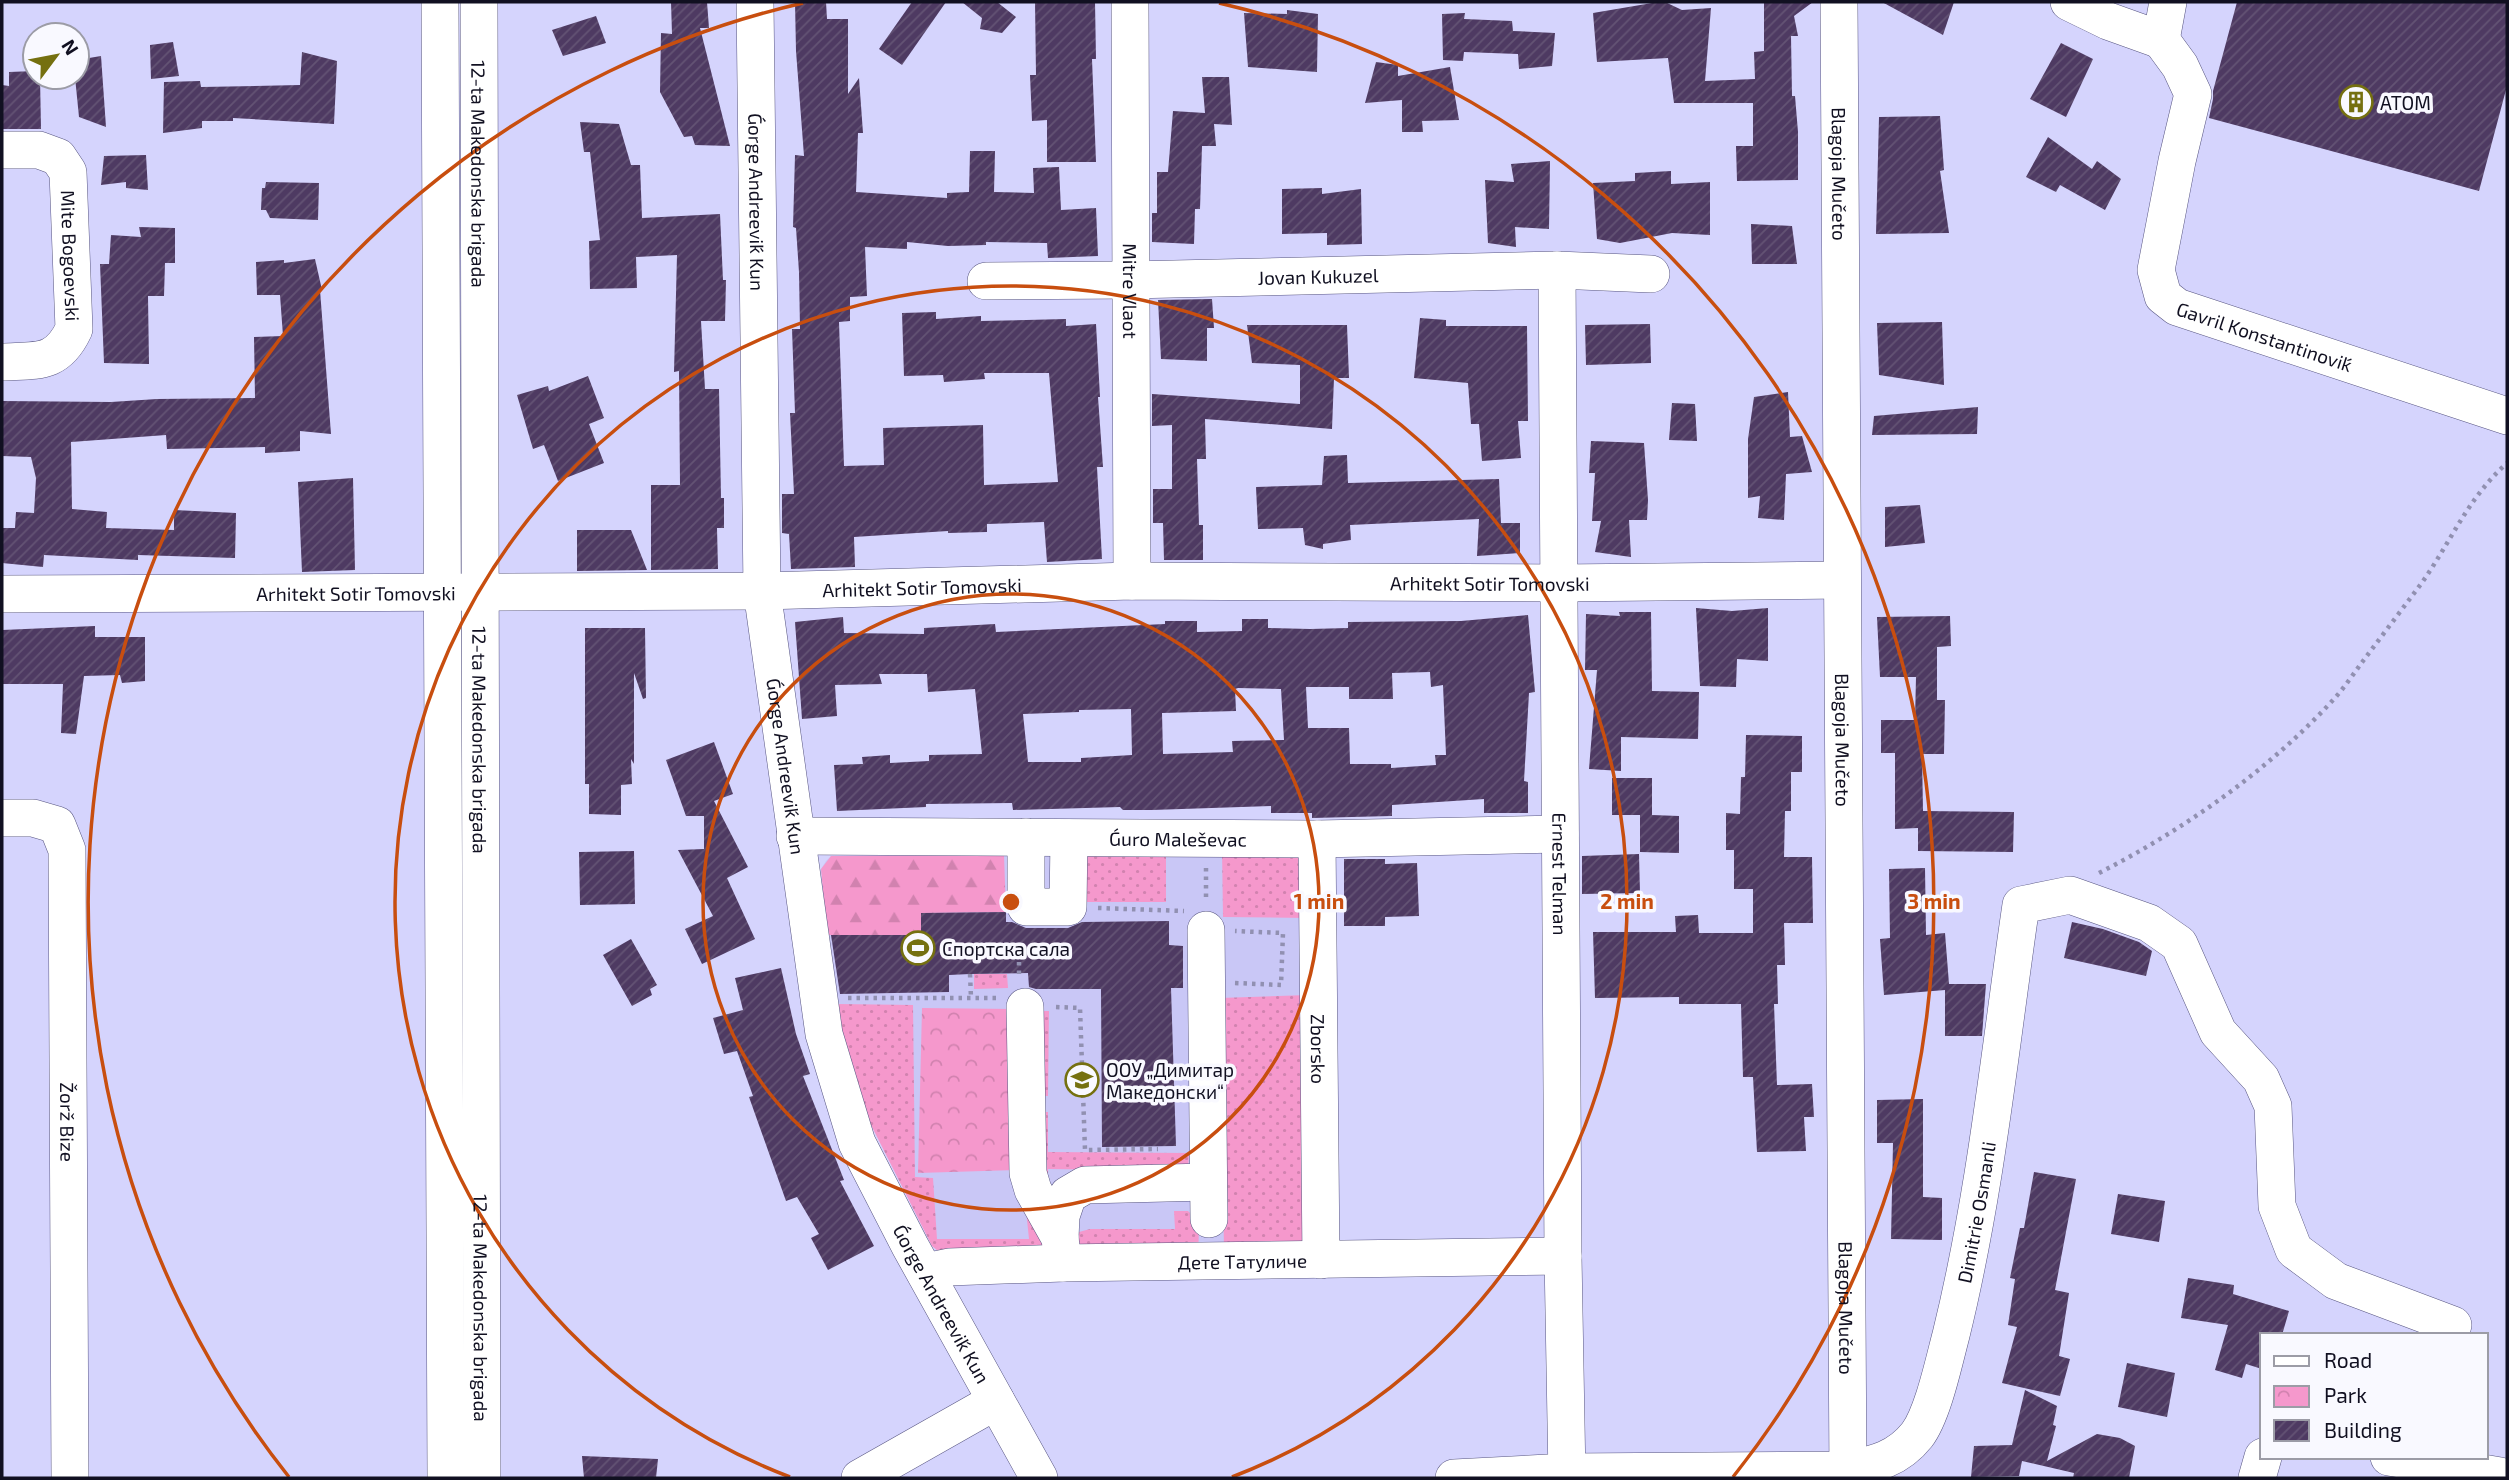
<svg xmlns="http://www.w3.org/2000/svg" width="2509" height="1480" viewBox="0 0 2509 1480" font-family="'Exo 2',sans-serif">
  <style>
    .built { fill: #c9c7f6 }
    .grass { fill: url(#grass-dots) }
    .forest { fill: url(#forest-firs) }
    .park { fill: url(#park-crowns) }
    .building { fill: url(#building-hatch); fill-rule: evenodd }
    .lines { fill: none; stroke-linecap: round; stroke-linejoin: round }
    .minor-casing { stroke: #585682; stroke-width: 38 }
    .path { stroke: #9190b1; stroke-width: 4.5; stroke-dasharray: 3.5 5; stroke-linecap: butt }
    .minor { stroke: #fff; stroke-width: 37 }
    .ring { fill: none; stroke: #c84e0f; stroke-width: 3.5 }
    .labels { text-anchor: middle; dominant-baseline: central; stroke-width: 7; stroke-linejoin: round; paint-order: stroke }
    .poi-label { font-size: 19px; fill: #111021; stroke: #f9f9ff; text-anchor: start }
    .street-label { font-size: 19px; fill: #111021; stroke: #f9f9ff }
    .centre { fill: #c84e0f; stroke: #f9f9ff; stroke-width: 3.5 }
    .ring-label { font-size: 21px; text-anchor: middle; font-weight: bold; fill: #c84e0f; stroke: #f9f9ff; stroke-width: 7; stroke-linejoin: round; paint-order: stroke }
  </style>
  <defs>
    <pattern id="grass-dots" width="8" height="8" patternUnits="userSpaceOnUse" patternTransform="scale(1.75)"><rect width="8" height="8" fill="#f598cc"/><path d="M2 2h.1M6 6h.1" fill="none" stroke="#d182af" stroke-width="1.8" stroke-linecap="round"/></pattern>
    <pattern id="forest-firs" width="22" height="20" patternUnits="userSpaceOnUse" patternTransform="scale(1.75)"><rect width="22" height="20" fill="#f598cc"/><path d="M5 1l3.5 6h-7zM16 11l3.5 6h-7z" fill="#d182af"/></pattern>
    <pattern id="park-crowns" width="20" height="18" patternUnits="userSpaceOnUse" patternTransform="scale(1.75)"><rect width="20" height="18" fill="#f598cc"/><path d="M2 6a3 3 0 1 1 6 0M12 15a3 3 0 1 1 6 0" fill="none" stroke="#d182af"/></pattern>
    <pattern id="building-hatch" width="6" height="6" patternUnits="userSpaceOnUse" patternTransform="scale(1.75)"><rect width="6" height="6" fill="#4e3a62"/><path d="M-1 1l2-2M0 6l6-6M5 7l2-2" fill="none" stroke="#635374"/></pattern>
  </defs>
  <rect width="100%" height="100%" fill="#d5d4fd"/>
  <!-- built -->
  <polygon class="built" points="1300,852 1304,1245 932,1246 843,1040 827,935 821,869 826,861 831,856"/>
  <!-- grass -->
  <g class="grass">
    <polygon points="1222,849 1300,852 1308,918 1223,917"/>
    <polygon points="1166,850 1166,902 1082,902 1082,852"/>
    <polygon points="974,974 1007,974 1008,988 974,989"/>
    <polygon points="1308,995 1304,1245 1224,1251 1220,998"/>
    <polygon points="837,1004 913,1005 915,1177 933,1178 937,1239 1029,1239 1026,1210 1054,1245 938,1251 932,1246 869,1121 843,1040"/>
    <polygon points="1032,1011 1049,1011 1048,1096 1032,1096"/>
    <polygon points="1036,1112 1048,1112 1048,1152 1189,1153 1188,1171 1048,1169 1048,1188 1058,1218 1035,1167"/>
    <path d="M 1174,1211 L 1188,1211 C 1201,1223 1199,1235 1198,1251 L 1072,1253 L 1072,1243 L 1079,1232 L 1090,1229 L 1175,1229 Z"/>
  </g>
  <!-- forest -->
  <polygon class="forest" points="1004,855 1006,912 921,913 921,935 827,935 821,869 831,856"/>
  <!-- park -->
  <polygon class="park" points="922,1008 1015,1009 1016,1170 918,1173"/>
  <!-- building -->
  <g class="building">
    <polygon points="671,2 707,2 709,28 700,28 730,146 695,145 692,136 684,137 660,92 661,33 672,34"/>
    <polygon points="795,2 826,2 827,19 848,19 848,94 859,78 863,133 858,133 856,192 947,198 947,193 969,192 970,151 995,151 994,192 1034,193 1033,168 1059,167 1061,210 1096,208 1098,256 1048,258 1047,243 986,242 986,245 948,246 907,242 907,249 865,247 867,296 850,297 850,321 839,322 844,466 884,465 883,428 983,425 984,485 1058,482 1049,373 984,373 985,379 944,382 943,375 904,376 902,313 936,312 936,319 981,316 981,321 1066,319 1066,326 1096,324 1100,397 1098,397 1103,467 1097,467 1102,559 1047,562 1044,522 987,524 987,532 948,533 948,531 854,537 855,567 791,569 789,534 782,533 782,494 794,494 790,413 795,413 792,329 800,329 799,272 796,228 793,227 795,155 804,156 796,51"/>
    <polygon points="912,2 946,2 902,65 879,49"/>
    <polygon points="962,2 997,2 1016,17 1002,33 980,29 982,18"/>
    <polygon points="1035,2 1095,2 1096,59 1092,59 1096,162 1047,162 1047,120 1032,121 1030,75 1036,75"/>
    <polygon points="1658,2 1665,2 1682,10 1711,8 1705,81 1755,79 1754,52 1764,51 1764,2 1813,2 1794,16 1798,36 1791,36 1792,96 1795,96 1798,132 1798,180 1737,181 1736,146 1753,146 1753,103 1674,103 1668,58 1597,62 1593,13"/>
    <polygon points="1882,2 1954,2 1943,35"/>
    <polygon points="2237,2 2507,2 2507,86 2479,191 2209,118 2213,99 2213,91"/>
    <polygon points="1287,10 1318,14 1317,72 1248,67 1244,13 1287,14"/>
    <polygon points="1465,13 1464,19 1512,21 1513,31 1555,33 1552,66 1519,69 1518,54 1464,52 1463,61 1443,60 1442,14"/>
    <polygon points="596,16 606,43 563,56 552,30"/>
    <polygon points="173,42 179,76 151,79 150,45"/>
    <polygon points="2061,43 2093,59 2066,117 2030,99"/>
    <polygon points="302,52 337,61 334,124 233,118 233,121 202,121 202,128 163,133 164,82 200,81 201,87 300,85"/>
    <polygon points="101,56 106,127 79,117 75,77 77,60"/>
    <polygon points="1376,62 1398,65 1398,76 1450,67 1459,120 1422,121 1423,132 1402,132 1402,100 1365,103"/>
    <polygon points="35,71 35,77 40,77 41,129 2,129 2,85 9,86 9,72"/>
    <polygon points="1202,77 1229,77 1232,125 1214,124 1216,146 1202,146 1200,209 1195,209 1194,244 1152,242 1152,213 1157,213 1157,172 1168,172 1173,111 1205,113"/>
    <polygon points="1940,116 1944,170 1940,171 1949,233 1876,234 1879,117"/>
    <polygon points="580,122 619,124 631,165 640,165 642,218 720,214 723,280 726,280 725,321 701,321 705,389 719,389 721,498 724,498 724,528 717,528 718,569 651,570 651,485 680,485 679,371 674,372 677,255 636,257 637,288 590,289 589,241 600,240 590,152 584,152"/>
    <polygon points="2048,137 2092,169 2097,161 2121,179 2105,210 2060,185 2056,192 2026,177"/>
    <polygon points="146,155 148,190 126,188 126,182 101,185 104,156"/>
    <polygon points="1550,161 1549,229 1515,227 1516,247 1488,243 1485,180 1514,182 1511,164"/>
    <polygon points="1671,171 1671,184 1710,182 1710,235 1672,233 1620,243 1597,239 1593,183 1635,181 1635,173"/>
    <polygon points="266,182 319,183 318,220 270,218 266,210 261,210 262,188 265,188"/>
    <polygon points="1322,188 1322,194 1361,189 1362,244 1327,245 1327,233 1282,234 1282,189"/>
    <polygon points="1751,224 1792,226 1797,264 1752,264"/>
    <polygon points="139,227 175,228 175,263 165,263 164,296 148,296 149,364 104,363 100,264 109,264 111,235 141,237"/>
    <polygon points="315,259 322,290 320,290 331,434 300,431 300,451 265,453 265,447 167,449 166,435 71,442 72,509 107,512 106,528 174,530 174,510 236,513 235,558 138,555 138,560 44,555 43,567 2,563 2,528 15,528 16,512 34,513 36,478 31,457 2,456 2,401 111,402 157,399 255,398 254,337 283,336 280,295 257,295 256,262 284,260 284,263"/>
    <polygon points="1212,299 1214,328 1207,328 1207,361 1161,359 1158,300"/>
    <polygon points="1420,318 1446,320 1446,326 1527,326 1528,421 1518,421 1521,458 1482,461 1479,424 1471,424 1468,383 1414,378"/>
    <polygon points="1942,322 1944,385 1879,375 1877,323"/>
    <polygon points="1650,324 1651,363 1586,365 1585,325"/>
    <polygon points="1247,325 1347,325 1349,378 1334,378 1332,429 1205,419 1206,459 1197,459 1199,525 1203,525 1203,560 1164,560 1163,523 1153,523 1153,489 1172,489 1172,425 1152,426 1152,394 1300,404 1300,365 1252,363"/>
    <polygon points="588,376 604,418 589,424 604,463 558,481 544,445 533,449 517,395 548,386 549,391"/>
    <polygon points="1788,392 1790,437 1802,436 1812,472 1786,474 1784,520 1758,518 1760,496 1748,498 1748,439 1754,397"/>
    <polygon points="1672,403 1695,404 1697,441 1669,440"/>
    <polygon points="1978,407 1977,434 1872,435 1874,416"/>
    <polygon points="1591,441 1644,443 1648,500 1647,520 1629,520 1631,557 1595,552 1601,521 1592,521 1595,473 1589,473"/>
    <polygon points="1347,455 1348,483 1499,479 1501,523 1520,523 1520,553 1477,556 1479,519 1350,525 1351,540 1323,544 1323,549 1305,545 1303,528 1258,529 1256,487 1322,485 1324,456"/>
    <polygon points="353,478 355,570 302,572 298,482"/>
    <polygon points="1920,505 1925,543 1885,547 1885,507"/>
    <polygon points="577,530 631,530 647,570 577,571"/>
    <polygon points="1696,608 1732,611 1768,608 1768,661 1737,659 1736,687 1700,686"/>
    <polygon points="1619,612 1651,612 1652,691 1699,692 1698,739 1621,737 1621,771 1589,769 1597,670 1585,670 1586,614 1620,616"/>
    <path d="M 1528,615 L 1535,692 L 1529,693 L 1524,781 L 1528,782 L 1528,813 L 1484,813 L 1484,799 L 1392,805 L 1392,816 L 1312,818 L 1312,813 L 1271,813 L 1271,806 L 1152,810 L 1123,810 L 1120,807 L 1013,810 L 1012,803 L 926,804 L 926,807 L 837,811 L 834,765 L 863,764 L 862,757 L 890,755 L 890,763 L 929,761 L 929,755 L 982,754 L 975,689 L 928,692 L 927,674 L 879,674 L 882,684 L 835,685 L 837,716 L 802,719 L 795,622 L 843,617 L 844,633 L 924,634 L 924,628 L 995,624 L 996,632 L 1165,624 L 1165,621 L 1197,621 L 1197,632 L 1242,631 L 1242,619 L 1268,619 L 1268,628 L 1310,629 L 1348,628 L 1348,622 L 1461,621 ZM 1430,672 L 1431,687 L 1443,685 L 1446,755 L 1435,755 L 1436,765 L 1391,768 L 1391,764 L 1350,764 L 1349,728 L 1308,728 L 1306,687 L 1349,687 L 1349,699 L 1393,699 L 1392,673 ZM 1238,688 L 1281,689 L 1284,740 L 1232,741 L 1233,752 L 1163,754 L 1162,713 L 1236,711 L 1235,689 ZM 1131,709 L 1132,755 L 1081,758 L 1081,762 L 1028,762 L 1023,714 L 1079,712 L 1079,710 Z"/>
    <polygon points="1950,616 1951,646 1937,647 1937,700 1945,700 1944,754 1922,754 1923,811 2014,812 2013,852 1918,851 1918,828 1895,829 1895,753 1881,753 1881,720 1915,720 1916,677 1880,677 1877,617"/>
    <polygon points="95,626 95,637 145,637 145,681 122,683 120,675 84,676 76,734 61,733 63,684 2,684 2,630"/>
    <polygon points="585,628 645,628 646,698 643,699 634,673 634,764 631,759 632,784 621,785 621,815 589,814 589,784 585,784"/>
    <polygon points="1746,735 1802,736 1802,772 1791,772 1791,811 1785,811 1784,857 1812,857 1813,923 1784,923 1785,965 1777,965 1778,1004 1774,1004 1777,1085 1812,1084 1814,1117 1804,1117 1806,1151 1757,1152 1753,1077 1743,1077 1741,1004 1679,1004 1679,997 1595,998 1593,932 1676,932 1675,916 1698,915 1699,933 1753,933 1753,889 1734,889 1734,850 1726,850 1726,813 1740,814 1741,777 1745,777"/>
    <polygon points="714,742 733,794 714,801 748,867 727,878 755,939 702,964 685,929 713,916 678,850 704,849 704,816 686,816 666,760"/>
    <polygon points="1612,778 1652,778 1652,815 1679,816 1679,853 1640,852 1640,815 1612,815"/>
    <polygon points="634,851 635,904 580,905 579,852"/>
    <polygon points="1639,854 1640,893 1582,894 1582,856"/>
    <polygon points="1344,859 1385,859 1385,864 1417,863 1419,916 1385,917 1385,926 1344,926"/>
    <polygon points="1925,868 1926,935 1945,933 1949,984 1986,984 1982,1036 1945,1036 1945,990 1884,995 1880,939 1890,938 1889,869"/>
    <polygon points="1006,912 1006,922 1012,922 1026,928 1068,928 1082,922 1169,921 1169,945 1183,946 1183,988 1171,988 1176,1146 1102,1147 1101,989 1036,989 1029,987 1028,973 970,974 949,975 949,992 840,994 831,935 921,935 921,913"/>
    <polygon points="2072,922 2103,929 2139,942 2152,951 2146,976 2064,958"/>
    <polygon points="631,939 657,985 650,989 652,995 632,1006 603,955"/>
    <polygon points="781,968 796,1034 810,1074 803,1076 844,1180 840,1181 874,1246 828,1270 811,1238 819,1234 797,1197 786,1201 749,1097 753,1096 737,1051 724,1054 713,1018 743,1010 735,978"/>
    <polygon points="1923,1099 1923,1197 1942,1198 1942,1240 1891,1239 1893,1143 1877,1143 1877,1100"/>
    <polygon points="2034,1172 2076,1179 2055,1290 2069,1293 2059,1356 2070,1359 2060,1396 2002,1383 2017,1327 2008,1325 2015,1279 2010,1278 2020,1228 2024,1228"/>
    <polygon points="2118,1194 2165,1201 2159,1242 2111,1234"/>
    <polygon points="2188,1278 2234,1285 2233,1294 2289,1311 2282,1335 2262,1335 2262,1369 2246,1364 2242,1378 2215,1370 2228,1325 2181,1318"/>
    <polygon points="2127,1363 2175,1373 2167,1417 2118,1407"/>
    <polygon points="2025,1390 2057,1406 2053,1425 2056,1426 2047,1461 2097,1434 2120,1438 2135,1446 2129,1478 2073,1478 2074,1473 2022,1461 2019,1476 1971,1477 1974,1446 2012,1445"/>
    <polygon points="582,1456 658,1459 656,1478 584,1478"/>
  </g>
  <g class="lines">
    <defs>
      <g id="minor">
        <polyline points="440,2 446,1478"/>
        <path id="s1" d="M 479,2 L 482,1478"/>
        <path id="s2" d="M 755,2 L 762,591 L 824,1034 L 857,1143 L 910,1246 L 1039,1478"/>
        <path id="s3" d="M 1130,2 L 1132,581"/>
        <path id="s4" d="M 1839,2 L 1848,1478"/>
        <polyline points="2069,2 2108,21 2161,40"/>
        <path id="s5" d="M 2161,40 L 2180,66 L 2193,94 L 2177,161 L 2156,270 L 2163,296 L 2177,307 L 2507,416"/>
        <polyline points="2161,40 2168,2"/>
        <path id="s6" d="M 2,150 L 39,150 L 58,157 L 68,172 L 74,329 C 57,365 38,360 2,362"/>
        <path id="s7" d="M 1557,270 L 1563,1256 L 1567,1478"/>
        <path id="s8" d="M 986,281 L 1130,280 L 1557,270 L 1651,274"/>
        <path id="s9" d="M 2,594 L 762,591 L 1132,581 L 1559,583 L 1842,580"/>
        <path id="s10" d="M 2,818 L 33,818 L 57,825 L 67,850 L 70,1478"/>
        <path id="s11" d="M 795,836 L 1317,839 L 1560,834"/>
        <polyline points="1026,837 1026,907 1068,907 1069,838"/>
        <path id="s12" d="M 1317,839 L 1321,1260"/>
        <polyline points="1206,930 1209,1219"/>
        <polyline points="1025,1007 1028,1173 1033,1190 1060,1238 1063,1263"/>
        <polyline points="1060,1238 1061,1216 1068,1195 1085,1185 1207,1182"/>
        <path id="s13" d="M 925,1272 L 949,1267 L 1063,1263 L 1563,1256"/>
        <polyline points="2389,1457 2500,1476"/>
        <polyline points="860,1478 996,1401"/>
        <path id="s14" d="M 1454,1478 L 1567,1472 L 1848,1470 C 1875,1464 1898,1459 1917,1435 C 1933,1414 1944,1361 1951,1335 C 1986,1193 2000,1048 2021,905 L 2070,895 L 2149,923 L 2179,944 L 2218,1032 L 2261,1079 L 2273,1106 L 2277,1206 L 2294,1250 L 2336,1281 L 2453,1325"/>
        <polyline points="2257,1478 2263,1457"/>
      </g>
    </defs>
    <!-- minor casing -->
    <use href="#minor" class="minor-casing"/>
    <!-- path -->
    <g class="path">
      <polyline points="1206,868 1206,901"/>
      <path d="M 2099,873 C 2185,829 2269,770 2334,699 C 2345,687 2354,673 2363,661 C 2381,637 2400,612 2418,588 C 2450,545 2465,501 2507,463"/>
      <polyline points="1098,908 1184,911"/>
      <polyline points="1019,962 1019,978"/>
      <polyline points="970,974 971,998"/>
      <polyline points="1235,983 1281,985 1283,933 1235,931"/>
      <polyline points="848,998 996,998"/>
      <polyline points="1056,1007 1080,1008 1085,1150 1158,1149"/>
    </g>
    <!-- minor -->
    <use href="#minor" class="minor"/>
  </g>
  <!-- distance rings -->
  <g class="ring">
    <circle cx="1011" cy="902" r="308"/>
    <path d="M790 1477A616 616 0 1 1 1232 1477"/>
    <path d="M289 1477A923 923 0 0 1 803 3M1219 3A923 923 0 0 1 1733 1477"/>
  </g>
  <!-- icons -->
  <defs>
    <symbol id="building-ring" viewBox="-11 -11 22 22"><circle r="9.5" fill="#f9f9ff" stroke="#757010" stroke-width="1.5"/><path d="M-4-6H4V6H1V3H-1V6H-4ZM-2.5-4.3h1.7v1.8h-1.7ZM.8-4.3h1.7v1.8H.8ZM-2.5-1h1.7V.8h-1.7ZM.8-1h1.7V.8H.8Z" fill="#757010"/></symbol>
    <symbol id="stadium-ring" viewBox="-11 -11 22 22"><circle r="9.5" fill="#f9f9ff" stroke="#757010" stroke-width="1.5"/><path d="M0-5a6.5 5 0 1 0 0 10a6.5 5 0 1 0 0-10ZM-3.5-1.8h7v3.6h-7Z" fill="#757010"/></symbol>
    <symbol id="school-ring" viewBox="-11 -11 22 22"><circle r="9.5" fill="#f9f9ff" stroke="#757010" stroke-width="1.5"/><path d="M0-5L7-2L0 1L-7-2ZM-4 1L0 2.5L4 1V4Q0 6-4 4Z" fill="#757010"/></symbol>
  </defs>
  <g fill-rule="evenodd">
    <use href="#building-ring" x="2337" y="83" width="38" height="38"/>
    <use href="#stadium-ring" x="899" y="929" width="38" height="38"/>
    <use href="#school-ring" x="1063" y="1061" width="38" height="38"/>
  </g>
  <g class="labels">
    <!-- poi labels -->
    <g class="poi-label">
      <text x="2380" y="102">АТОМ</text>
      <text x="942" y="948">Спортска сала</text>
      <text x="1106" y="1069">ООУ „Димитар<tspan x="1106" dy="22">Македонски“</tspan></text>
    </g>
    <!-- street labels -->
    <g class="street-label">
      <text stroke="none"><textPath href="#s1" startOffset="172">12-ta Makedonska brigada</textPath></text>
      <text stroke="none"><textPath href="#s4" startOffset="172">Blagoja Mučeto</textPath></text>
      <text stroke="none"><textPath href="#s2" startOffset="200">Ǵorge Andreeviḱ Kun</textPath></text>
      <text stroke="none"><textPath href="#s6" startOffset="159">Mite Bogoevski</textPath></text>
      <text stroke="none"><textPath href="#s8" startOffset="332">Jovan Kukuzel</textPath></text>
      <text stroke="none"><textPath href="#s3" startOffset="289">Mitre Vlaot</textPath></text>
      <text stroke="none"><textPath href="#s5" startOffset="380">Gavril Konstantinoviḱ</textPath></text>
      <text stroke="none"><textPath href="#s9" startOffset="1488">Arhitekt Sotir Tomovski</textPath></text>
      <text stroke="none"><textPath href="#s9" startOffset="920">Arhitekt Sotir Tomovski</textPath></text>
      <text stroke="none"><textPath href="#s9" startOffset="354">Arhitekt Sotir Tomovski</textPath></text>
      <text stroke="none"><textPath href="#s1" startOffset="738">12-ta Makedonska brigada</textPath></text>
      <text stroke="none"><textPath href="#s4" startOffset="738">Blagoja Mučeto</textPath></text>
      <text stroke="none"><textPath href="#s2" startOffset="766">Ǵorge Andreeviḱ Kun</textPath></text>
      <text stroke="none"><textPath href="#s11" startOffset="383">Ǵuro Maleševac</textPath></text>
      <text stroke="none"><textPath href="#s7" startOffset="604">Ernest Telman</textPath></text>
      <text stroke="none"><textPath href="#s12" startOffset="210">Zborsko</textPath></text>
      <text stroke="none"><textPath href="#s10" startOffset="355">Žorž Bize</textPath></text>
      <text stroke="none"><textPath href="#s14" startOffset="705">Dimitrie Osmanli</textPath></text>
      <text stroke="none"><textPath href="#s13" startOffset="318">Дете Татуличе</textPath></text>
      <text stroke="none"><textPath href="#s2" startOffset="1332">Ǵorge Andreeviḱ Kun</textPath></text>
      <text stroke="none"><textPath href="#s1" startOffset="1306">12-ta Makedonska brigada</textPath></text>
      <text stroke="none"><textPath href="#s4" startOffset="1306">Blagoja Mučeto</textPath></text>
    </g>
  </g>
  <circle cx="1011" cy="902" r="10" class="centre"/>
  <g class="ring-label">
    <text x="1319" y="909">1 min</text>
    <text x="1627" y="909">2 min</text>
    <text x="1934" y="909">3 min</text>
  </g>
  <!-- border -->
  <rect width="2509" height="1480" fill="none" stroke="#111021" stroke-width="7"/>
  <!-- legend -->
  <rect x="2260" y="1333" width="228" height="126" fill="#f9f9ff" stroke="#9c9ca6" stroke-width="2"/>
  <rect x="2274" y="1356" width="35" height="10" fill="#ffffff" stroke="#9c9ca6" stroke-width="2"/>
  <text x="2324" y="1368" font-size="21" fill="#111021">Road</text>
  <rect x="2274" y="1386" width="35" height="21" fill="url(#park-crowns)" stroke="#9c9ca6" stroke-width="2"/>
  <text x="2324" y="1403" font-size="21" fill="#111021">Park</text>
  <rect x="2274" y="1420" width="35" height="21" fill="url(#building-hatch)" stroke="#9c9ca6" stroke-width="2"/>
  <text x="2324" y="1438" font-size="21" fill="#111021">Building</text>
  <!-- north arrow -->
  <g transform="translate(56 56) rotate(58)"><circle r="33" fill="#f9f9ff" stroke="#9c9ca6" stroke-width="2"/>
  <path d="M0-5L12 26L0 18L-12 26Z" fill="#757010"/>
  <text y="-10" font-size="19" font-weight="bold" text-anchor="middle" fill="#111021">N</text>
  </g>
</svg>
